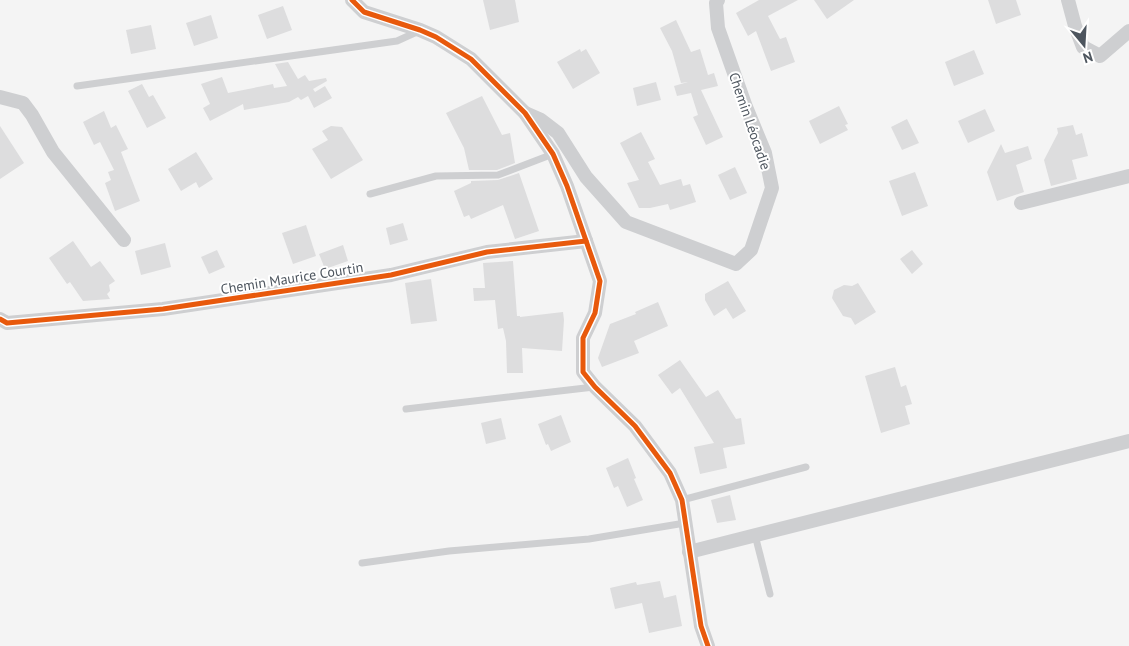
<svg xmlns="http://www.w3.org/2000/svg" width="1129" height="646" viewBox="0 0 1129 646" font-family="'PT Sans',sans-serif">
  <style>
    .building { fill: #ddddde }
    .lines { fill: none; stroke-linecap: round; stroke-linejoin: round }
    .lane { stroke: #cecfd1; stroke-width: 7 }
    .street { stroke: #cecfd1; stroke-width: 14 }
    .cycleway-casing { stroke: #fff; stroke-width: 8 }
    .cycleway { stroke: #e8590c; stroke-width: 5 }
    .labels { text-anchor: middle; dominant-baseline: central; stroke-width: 4; stroke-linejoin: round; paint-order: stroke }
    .street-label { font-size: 14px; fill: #4d555e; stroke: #fff }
  </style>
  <rect width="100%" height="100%" fill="#f4f4f4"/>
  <!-- building -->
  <g class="building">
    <polygon points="483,0 515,0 519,22 490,30"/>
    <polygon points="759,0 798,0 768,16 780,39 786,37 795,62 771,71 756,31 748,36 736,13"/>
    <polygon points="814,0 854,0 827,19"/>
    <polygon points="988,0 1016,0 1021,15 996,24"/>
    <polygon points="283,6 292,30 267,39 258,15"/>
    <polygon points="211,15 218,38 194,46 186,23"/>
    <polygon points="676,20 691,52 700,49 708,75 714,73 718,86 701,90 723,137 706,145 693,117 698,115 691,93 677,96 674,86 688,82 681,83 672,51 660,28"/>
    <polygon points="151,25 156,49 131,54 126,30"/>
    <polygon points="580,49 581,52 586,49 600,73 573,89 557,62"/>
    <polygon points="974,50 984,74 954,86 945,62"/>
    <polygon points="288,62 298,79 305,75 309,81 326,78 327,81 313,89 315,92 325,86 332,98 314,108 308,96 301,100 298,97 289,102 244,110 243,104 210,121 203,108 210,104 201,84 222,77 228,93 273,84 274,88 287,86 275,64"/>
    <polygon points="656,82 661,100 637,106 633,88"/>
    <polygon points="142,84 149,97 153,95 166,118 147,128 128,91"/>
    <polygon points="482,96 502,135 510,133 515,163 497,170 469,170 464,148 446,113"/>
    <polygon points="839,106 848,124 845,125 848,130 820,144 809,121"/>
    <polygon points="985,109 995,131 968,143 958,121"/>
    <polygon points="104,111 111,128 116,125 128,149 121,152 140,201 115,211 105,183 111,180 108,172 114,170 100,142 94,145 83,122"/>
    <polygon points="907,119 919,143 902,150 891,127"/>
    <polygon points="1073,125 1076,135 1082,133 1088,156 1072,160 1077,179 1051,186 1044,160 1058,133 1057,128"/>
    <polygon points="0,126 24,163 0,179"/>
    <polygon points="331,126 342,127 363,160 331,179 312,149 328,140 322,131"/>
    <polygon points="641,132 655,159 648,162 660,185 681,179 683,186 690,184 696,202 670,210 668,204 650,208 639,208 627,183 639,180 620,143"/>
    <polygon points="1001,144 1005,153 1028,146 1032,159 1016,165 1024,192 997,201 987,172"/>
    <polygon points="196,152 213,179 199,188 196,182 181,191 168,169"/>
    <polygon points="735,167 747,193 730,200 718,175"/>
    <polygon points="915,172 928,206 902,216 889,181"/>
    <polygon points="519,173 539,231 515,239 503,205 471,219 469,215 464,217 454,191 471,183 471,181 498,180"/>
    <polygon points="403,223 408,240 390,245 386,228"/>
    <polygon points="306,225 316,256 293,264 282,233"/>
    <polygon points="73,241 91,267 100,261 115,281 109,285 110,291 107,294 110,299 83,301 70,282 67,284 49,258"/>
    <polygon points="165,243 171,267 141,275 135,251"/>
    <polygon points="343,245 348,261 325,269 319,254"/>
    <polygon points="217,250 225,267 209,274 201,257"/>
    <polygon points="912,250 923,264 912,274 900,259"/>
    <polygon points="513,261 517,316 520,316 520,317 563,312 564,320 562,351 522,348 523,373 507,373 506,341 503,328 498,329 495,300 474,301 473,288 485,288 483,263"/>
    <polygon points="431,279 437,321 411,324 405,283"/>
    <polygon points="728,281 746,311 733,319 726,308 714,316 705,300 705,294"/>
    <polygon points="858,283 876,312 855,325 851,318 843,316 832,298 834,290 844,285 852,286"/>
    <polygon points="658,302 668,326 634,341 639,353 602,367 598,358 610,324 636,314 635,312"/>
    <polygon points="680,360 706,397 718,390 736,419 741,418 745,444 723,448 727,468 700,474 694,447 714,443 680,388 672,394 658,375"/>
    <polygon points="895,367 901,387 906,385 912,404 905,406 910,424 881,433 865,376"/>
    <polygon points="561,415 571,442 551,451 548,444 546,445 538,424"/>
    <polygon points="501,418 506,439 486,444 481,423"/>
    <polygon points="628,458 636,478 634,479 643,500 627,507 618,486 614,488 606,468"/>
    <polygon points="730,495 736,520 717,523 711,500"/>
    <polygon points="660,581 664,598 676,595 682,626 649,633 642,603 615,609 610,588 636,582 637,585"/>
  </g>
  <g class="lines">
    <!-- lane -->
    <g class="lane">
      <polyline points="77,86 397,41 419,31"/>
      <polyline points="370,194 436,176 498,175 553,154"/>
      <polyline points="406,409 594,387"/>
      <polyline points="682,500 806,467"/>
      <polyline points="755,535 770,594"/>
      <polyline points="362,563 449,551 589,539 685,523"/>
    </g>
    <!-- street -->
    <g class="street">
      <polyline points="352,0 364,12 420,30 436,37 471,59 525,113 553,154 567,186 600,281 595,313 583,338 583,372 595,387 635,426 670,473 682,500 701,626 708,646"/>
      <polyline points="1068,0 1075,26 1083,47 1100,56 1129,31"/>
      <polyline points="0,97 23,103 32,115 53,152 124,240"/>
      <polyline points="525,113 541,120 558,133 586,177 626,222 736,264 751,250 772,188 765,153 746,107 718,28 716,3 718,0"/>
      <polyline points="1021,203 1129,176"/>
      <polyline points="0,319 7,323 163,309 391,275 487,252 586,241"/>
      <polyline points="689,552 1129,441"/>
    </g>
    <defs>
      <g id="cycleway">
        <polyline points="352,0 364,12 420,30 436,37 471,59 525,113 553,154 567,186 600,281 595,313 583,338 583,372 595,387 635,426 670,473 682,500 701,626 708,646"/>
        <polyline points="0,319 7,323 163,309 391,275 487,252 586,241"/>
      </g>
    </defs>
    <!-- cycleway casing -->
    <use href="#cycleway" class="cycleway-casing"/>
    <!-- cycleway -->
    <use href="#cycleway" class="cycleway"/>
  </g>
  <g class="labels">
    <!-- street labels -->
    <g class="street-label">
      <text transform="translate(750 121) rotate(71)">Chemin Léocadie</text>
      <text transform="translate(292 278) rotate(-9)">Chemin Maurice Courtin</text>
    </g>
  </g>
  <!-- north arrow -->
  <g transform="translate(1084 45) rotate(162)" stroke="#ffffff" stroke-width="4" paint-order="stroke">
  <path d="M0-4L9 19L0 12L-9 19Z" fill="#4d555e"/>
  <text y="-8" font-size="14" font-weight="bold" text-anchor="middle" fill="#4d555e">N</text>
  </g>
</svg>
